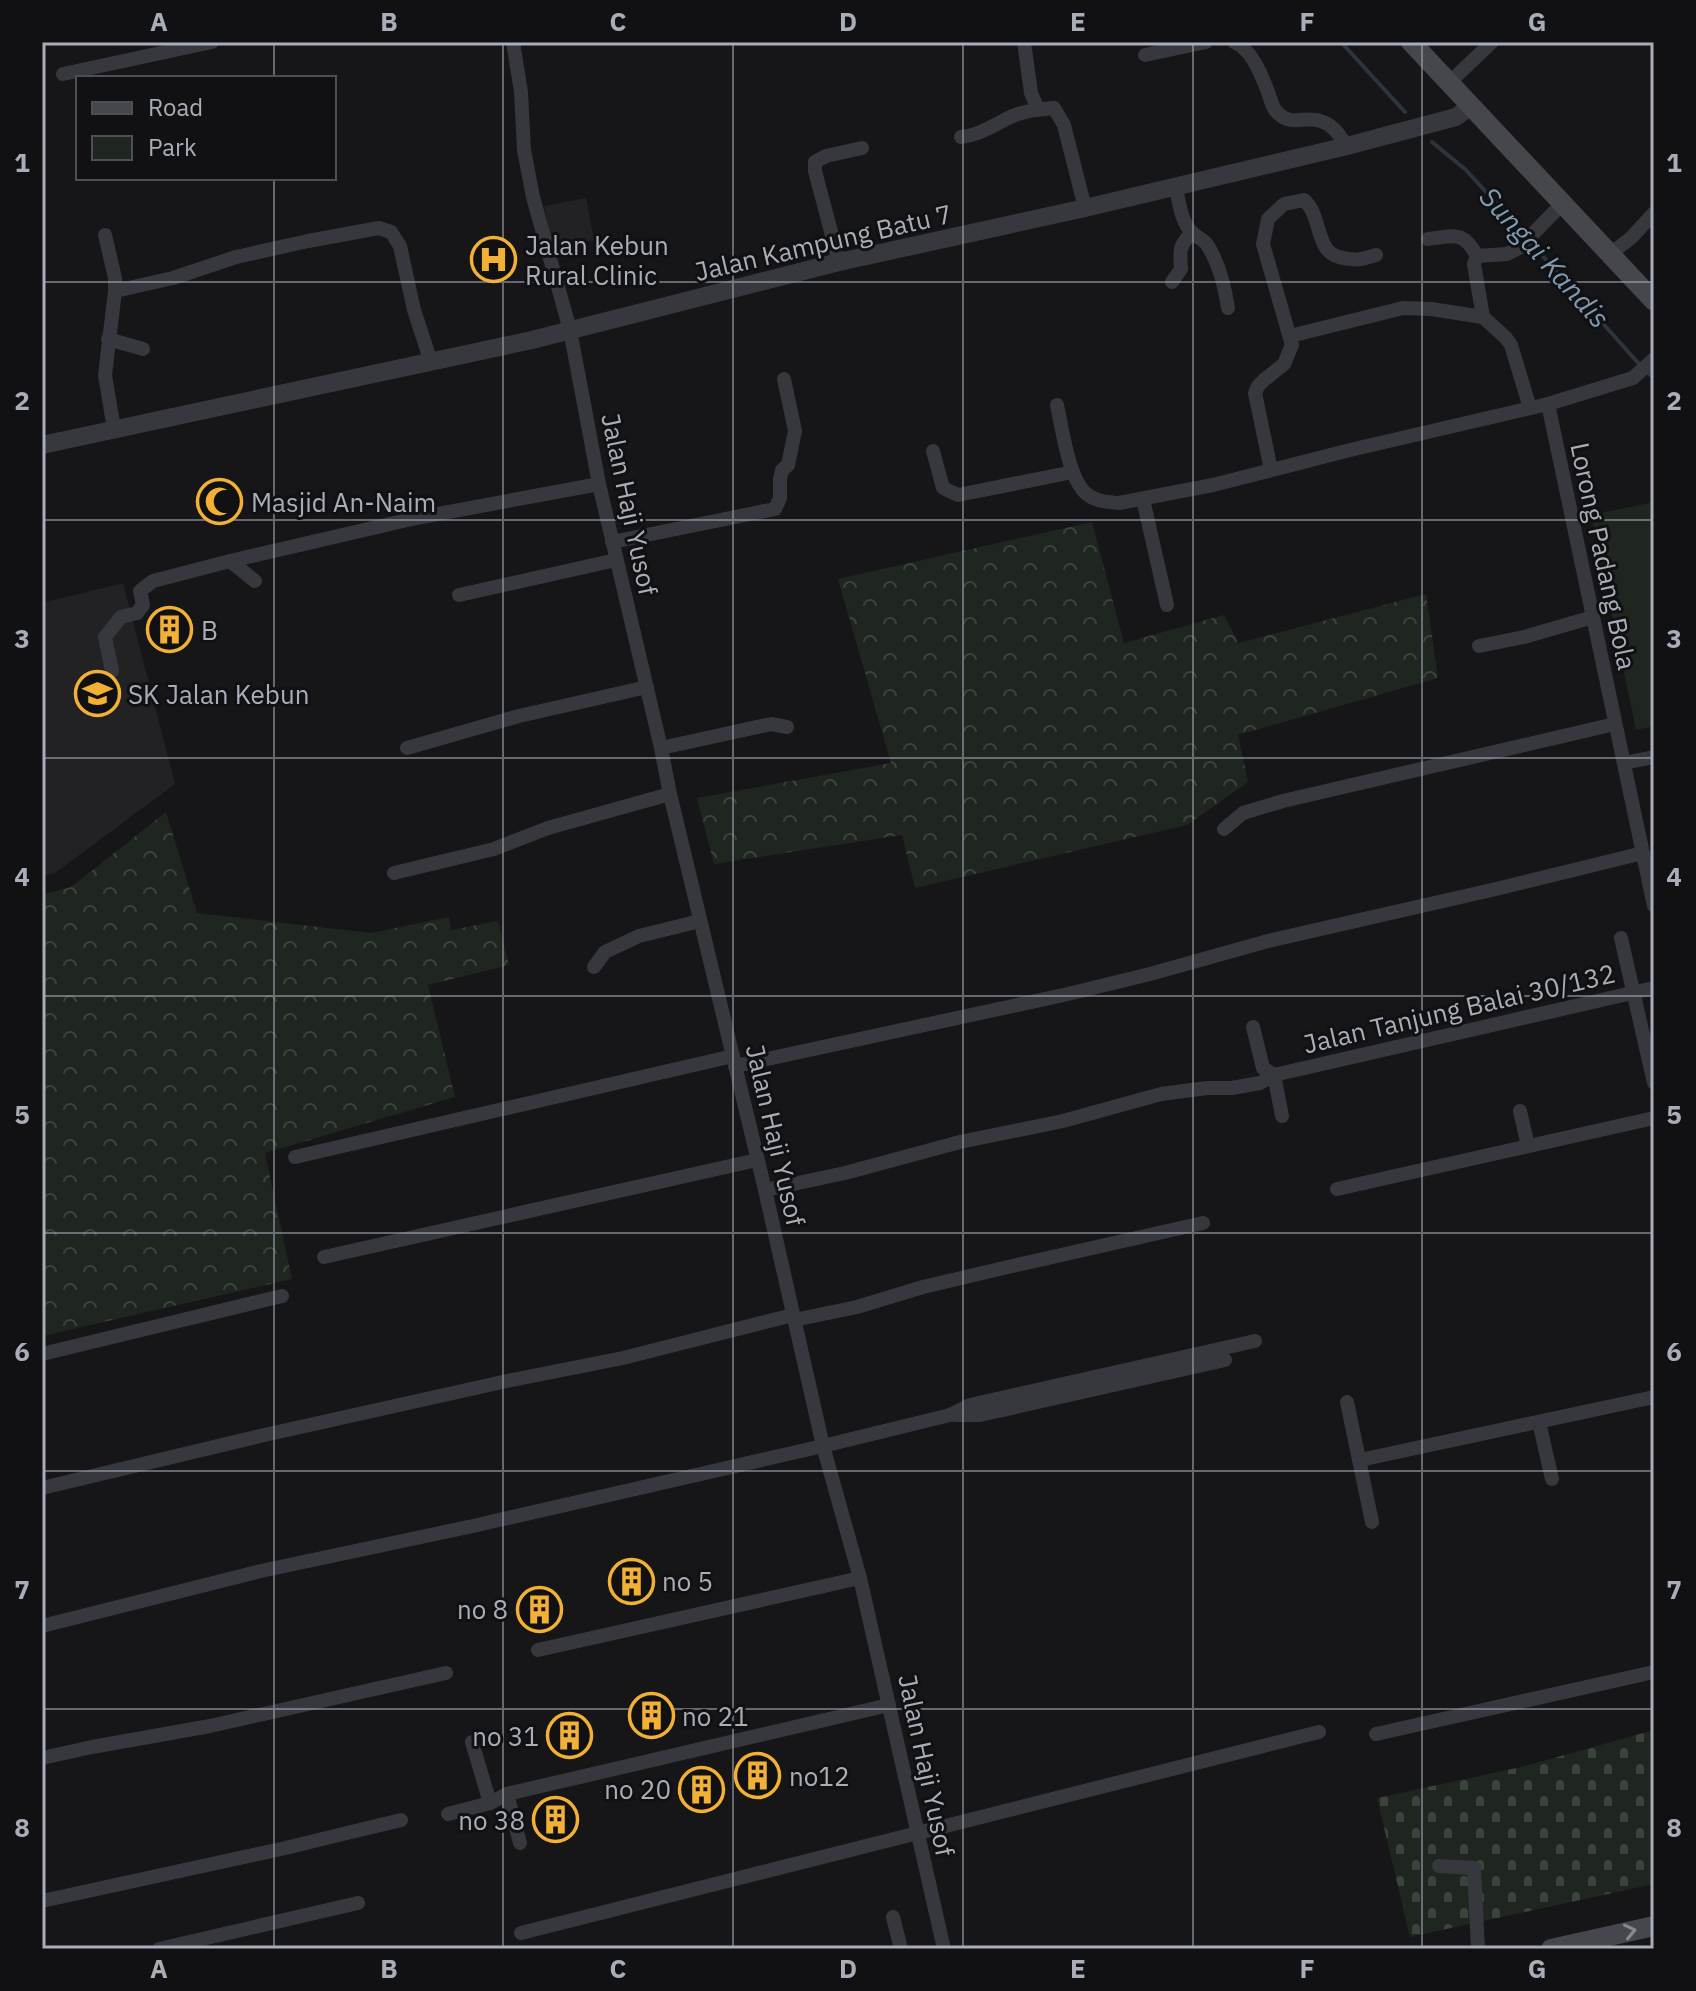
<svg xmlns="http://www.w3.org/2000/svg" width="1696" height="1991" viewBox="0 0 1696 1991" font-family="'IBM Plex Sans',sans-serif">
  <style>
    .built { fill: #222225 }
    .forest { fill: url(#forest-crowns) }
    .cemetery { fill: url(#cemetery-stones) }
    .green { fill: #1e261f }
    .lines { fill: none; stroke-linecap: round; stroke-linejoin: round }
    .stream { stroke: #2c353c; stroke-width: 4 }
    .minor { stroke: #37383d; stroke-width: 14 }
    .tertiary { stroke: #37383d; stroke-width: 18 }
    .secondary { stroke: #45474d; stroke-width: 20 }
    .oneway { stroke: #858993 }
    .grid { fill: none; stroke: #a8adb8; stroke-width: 2; stroke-opacity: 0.55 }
    .labels { text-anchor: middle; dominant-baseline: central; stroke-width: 6; stroke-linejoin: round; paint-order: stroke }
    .street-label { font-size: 26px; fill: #a8adb8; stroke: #111113 }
    .poi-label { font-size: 26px; fill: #a8adb8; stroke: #111113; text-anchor: start }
    .water-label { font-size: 28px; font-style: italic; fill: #7f9bb3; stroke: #111113 }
    .neatline { fill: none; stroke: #a8adb8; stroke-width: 3 }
    .grid-label { font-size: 26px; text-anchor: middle; font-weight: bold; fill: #a8adb8 }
  </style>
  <defs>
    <pattern id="forest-crowns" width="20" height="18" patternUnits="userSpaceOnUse" patternTransform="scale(2)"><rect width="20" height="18" fill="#1e261f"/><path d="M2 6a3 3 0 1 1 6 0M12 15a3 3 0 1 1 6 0" fill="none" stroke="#3c433d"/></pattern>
    <pattern id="cemetery-stones" width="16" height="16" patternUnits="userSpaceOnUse" patternTransform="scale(2)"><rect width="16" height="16" fill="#1e261f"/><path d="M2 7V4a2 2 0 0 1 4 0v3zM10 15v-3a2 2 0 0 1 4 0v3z" fill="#3c433d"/></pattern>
  </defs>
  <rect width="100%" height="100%" fill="#161618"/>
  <!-- built -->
  <g class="built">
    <polygon points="586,198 594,240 559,247 557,241 552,242 544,206"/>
    <polygon points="123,583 175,784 55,873 42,876 42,603"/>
  </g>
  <!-- forest -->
  <g class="forest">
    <polygon points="1092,522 1124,643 1224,615 1238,643 1426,594 1438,678 1238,735 1248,782 1187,825 915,888 902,835 714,864 697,798 891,763 838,579"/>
    <polygon points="166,812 197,913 371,933 449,917 451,930 498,921 509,965 428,985 455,1097 265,1153 292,1279 42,1336 42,895 71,887"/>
  </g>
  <!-- cemetery -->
  <polygon class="cemetery" points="1654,1730 1654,1884 1410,1937 1377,1798 1521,1767"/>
  <!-- green -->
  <polygon class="green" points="1654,502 1654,726 1636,730 1591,515"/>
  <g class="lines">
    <!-- stream -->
    <g class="stream">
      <polyline points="1341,42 1405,112"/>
      <polyline points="1432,142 1466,170 1526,236"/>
      <polyline points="1531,243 1640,365"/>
      <polyline points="1646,371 1654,378"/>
    </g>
    <!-- minor -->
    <g class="minor">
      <polyline points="513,42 521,92 524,150 533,197 570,330 599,484 661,748 670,794 765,1190 823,1446 860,1578 944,1949"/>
      <polyline points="1024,42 1031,93 1038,109"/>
      <path d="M 1234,42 C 1252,49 1262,76 1268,92 C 1271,100 1272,109 1279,114 C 1291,126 1306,116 1320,121 C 1333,124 1340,136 1347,146"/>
      <polyline points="1145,55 1206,42"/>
      <polyline points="63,74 212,42"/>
      <polyline points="1449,83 1492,42"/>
      <path d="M 961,137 C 982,135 996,123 1015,115 C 1028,110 1041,109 1054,108 L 1064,125 L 1085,208"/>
      <path d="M 1176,187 C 1179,202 1181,224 1194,234 C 1199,239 1205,240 1208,246 C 1219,264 1225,288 1228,308"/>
      <polyline points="105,235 115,278 115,291 105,375 114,429"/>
      <path d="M 1428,239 C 1454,236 1463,230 1477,256"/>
      <polyline points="1610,254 1631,238 1654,213"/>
      <polyline points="839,262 815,171 815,162 826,156 862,148"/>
      <path d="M 1172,282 L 1181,269 C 1180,252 1178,246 1192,233"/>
      <polyline points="115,291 173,278 236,257 308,241 379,228 391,232 400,246 414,310 431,362"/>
      <polyline points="1483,317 1474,264 1477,256 1507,254 1519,248 1563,203"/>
      <polyline points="1290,336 1403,308 1431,309 1483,317 1506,338 1511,345 1530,408"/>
      <polyline points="108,339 143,349"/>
      <polyline points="1548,404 1654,906"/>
      <path d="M 1057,405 C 1062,428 1069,482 1088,495 C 1097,502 1109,502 1119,503 L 1213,485 L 1350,450 L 1548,404 L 1633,378 L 1654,359"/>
      <polyline points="933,451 943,488 958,495 1073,472"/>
      <path d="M 1271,470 L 1255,393 L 1258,386 L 1264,380 L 1284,364 L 1292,345 L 1263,244 L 1268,219 L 1284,204 L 1304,200 C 1322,215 1315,251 1339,257 C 1355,261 1360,260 1376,255"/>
      <polyline points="1143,499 1167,605"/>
      <polyline points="612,542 775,509 780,498 780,479 782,470 788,465 795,431 784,379"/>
      <polyline points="230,561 255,581"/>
      <polyline points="459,595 616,560"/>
      <polyline points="1479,646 1524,637 1593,617"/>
      <polyline points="112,671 105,637 121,617 137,613 143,605 140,591 153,581 230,561 416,518 599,484"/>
      <polyline points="407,748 519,716 647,687"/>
      <polyline points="661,748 771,724 787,727"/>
      <polyline points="1624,763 1654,757"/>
      <polyline points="1224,829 1243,813 1283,801 1615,724"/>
      <polyline points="394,873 494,849 548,828 670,794"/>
      <polyline points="1621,938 1654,1083"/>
      <polyline points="594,967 605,952 639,936 700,921"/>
      <polyline points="1253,1027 1263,1068 1274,1075 1282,1116"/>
      <polyline points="735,1066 1068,994 1150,974 1268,941 1496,889 1643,853"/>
      <polyline points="1520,1111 1528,1146"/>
      <polyline points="295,1157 733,1056"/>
      <polyline points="1337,1189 1654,1118"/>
      <polyline points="765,1190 845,1173 960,1142 1063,1121 1161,1094 1207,1088 1232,1088 1260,1083 1274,1075 1654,988"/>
      <polyline points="324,1257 757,1160"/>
      <polyline points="794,1320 857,1307 923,1287 1008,1267 1203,1223"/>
      <polyline points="42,1354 282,1296"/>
      <polyline points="1347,1402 1372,1522"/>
      <polyline points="955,1415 980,1415 1225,1360"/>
      <polyline points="1539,1422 1552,1479"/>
      <polyline points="1360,1460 1654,1397"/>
      <polyline points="42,1488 260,1436 507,1381 623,1358 793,1315"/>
      <polyline points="42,1626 261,1571 473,1526 823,1446 950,1415 970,1405 1255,1341"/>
      <polyline points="538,1650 860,1578"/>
      <polyline points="1376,1734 1654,1672"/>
      <polyline points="472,1742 490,1803"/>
      <polyline points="42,1758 92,1747 210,1726 446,1673"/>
      <polyline points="507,1794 520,1843"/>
      <polyline points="448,1814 490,1803 507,1794 889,1705"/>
      <polyline points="1439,1866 1474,1868 1478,1949"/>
      <polyline points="42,1901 281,1849 401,1820"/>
      <polyline points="893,1917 901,1949"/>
      <polyline points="521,1933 1319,1732"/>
      <polyline points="159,1949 358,1903"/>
    </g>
    <!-- tertiary -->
    <polyline class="tertiary" points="42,445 532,340 839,262 1085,208 1347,146 1456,117 1471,106"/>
    <!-- secondary -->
    <g class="secondary">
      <polyline points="1411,42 1654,301"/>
      <polyline points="1551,1949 1654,1926"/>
    </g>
  </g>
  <!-- one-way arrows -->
  <defs><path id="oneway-chevron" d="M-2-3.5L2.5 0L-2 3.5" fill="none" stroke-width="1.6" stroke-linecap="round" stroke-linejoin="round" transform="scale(2)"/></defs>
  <use class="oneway" href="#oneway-chevron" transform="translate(1630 1931) rotate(-13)"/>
  <!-- grid -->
  <path class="grid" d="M 274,42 L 274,78M 503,42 L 503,1949M 733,42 L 733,1949M 963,42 L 963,1949M 1193,42 L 1193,1949M 1422,42 L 1422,1949M 274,178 L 274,1949M 42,282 L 1654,282M 42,520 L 1654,520M 42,758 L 1654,758M 42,996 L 1654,996M 42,1233 L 1654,1233M 42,1471 L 1654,1471M 42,1709 L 1654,1709"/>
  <!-- icons -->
  <defs>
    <symbol id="hospital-ring" viewBox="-11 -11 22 22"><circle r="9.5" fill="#111113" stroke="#f2b134" stroke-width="1.5"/><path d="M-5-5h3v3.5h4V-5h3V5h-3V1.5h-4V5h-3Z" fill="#f2b134"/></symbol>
    <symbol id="mosque-ring" viewBox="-11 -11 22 22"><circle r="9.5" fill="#111113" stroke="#f2b134" stroke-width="1.5"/><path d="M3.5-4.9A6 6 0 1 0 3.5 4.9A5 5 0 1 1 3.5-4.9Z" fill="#f2b134"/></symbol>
    <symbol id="building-ring" viewBox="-11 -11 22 22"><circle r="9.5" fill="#111113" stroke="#f2b134" stroke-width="1.5"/><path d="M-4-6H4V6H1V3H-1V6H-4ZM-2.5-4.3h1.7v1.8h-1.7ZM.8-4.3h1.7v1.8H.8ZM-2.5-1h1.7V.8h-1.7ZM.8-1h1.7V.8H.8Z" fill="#f2b134"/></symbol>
    <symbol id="school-ring" viewBox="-11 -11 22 22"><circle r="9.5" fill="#111113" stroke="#f2b134" stroke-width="1.5"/><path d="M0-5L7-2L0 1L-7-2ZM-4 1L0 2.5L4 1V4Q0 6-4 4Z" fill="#f2b134"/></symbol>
  </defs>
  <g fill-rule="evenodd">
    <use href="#hospital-ring" x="468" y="234" width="51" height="51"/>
    <use href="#mosque-ring" x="194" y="476" width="51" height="51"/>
    <use href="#building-ring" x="144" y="604" width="51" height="51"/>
    <use href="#school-ring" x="72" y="668" width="51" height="51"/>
    <use href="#building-ring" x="606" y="1556" width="51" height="51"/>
    <use href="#building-ring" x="514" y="1584" width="51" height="51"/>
    <use href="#building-ring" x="626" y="1690" width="51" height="51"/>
    <use href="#building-ring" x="544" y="1710" width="51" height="51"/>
    <use href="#building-ring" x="732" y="1750" width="51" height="51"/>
    <use href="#building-ring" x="676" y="1764" width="51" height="51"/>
    <use href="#building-ring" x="530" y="1794" width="51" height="51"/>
  </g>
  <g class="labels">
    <!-- street labels -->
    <g class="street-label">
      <text transform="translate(823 242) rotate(-13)">Jalan Kampung Batu 7</text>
      <text transform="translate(630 504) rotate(78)">Jalan Haji Yusof</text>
      <text transform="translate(1604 556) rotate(78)">Lorong Padang Bola</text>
      <text transform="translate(1459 1008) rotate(-13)">Jalan Tanjung Balai 30/132</text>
      <text transform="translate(776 1135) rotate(77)">Jalan Haji Yusof</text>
      <text transform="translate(927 1765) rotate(78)">Jalan Haji Yusof</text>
    </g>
    <!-- poi labels -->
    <g class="poi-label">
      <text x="525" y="245">Jalan Kebun<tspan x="525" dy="30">Rural Clinic</tspan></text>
      <text x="251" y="502">Masjid An-Naim</text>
      <text x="201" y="630">B</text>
      <text x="128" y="694">SK Jalan Kebun</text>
      <text x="662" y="1581">no 5</text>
      <text x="508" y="1609" text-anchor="end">no 8</text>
      <text x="682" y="1716">no 21</text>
      <text x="539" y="1736" text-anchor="end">no 31</text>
      <text x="789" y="1776">no12</text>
      <text x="671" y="1789" text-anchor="end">no 20</text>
      <text x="525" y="1820" text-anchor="end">no 38</text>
    </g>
    <!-- water labels -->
    <g class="water-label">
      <text transform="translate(1545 257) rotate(48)">Sungai Kandis</text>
    </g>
  </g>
  <!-- border -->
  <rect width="1696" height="1991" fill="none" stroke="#111113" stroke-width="88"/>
  <!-- legend -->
  <rect x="76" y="76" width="260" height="104" fill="#111113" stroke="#4d4f55" stroke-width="2"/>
  <rect x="92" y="102" width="40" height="12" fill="#45474d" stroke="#4d4f55" stroke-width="2"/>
  <text x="148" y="116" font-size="24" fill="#a8adb8">Road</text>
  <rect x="92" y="136" width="40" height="24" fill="#1e261f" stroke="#4d4f55" stroke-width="2"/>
  <text x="148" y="156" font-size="24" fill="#a8adb8">Park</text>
  <rect x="44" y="44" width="1608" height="1903" class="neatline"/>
  <g class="grid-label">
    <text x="159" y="31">A</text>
    <text x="389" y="31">B</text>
    <text x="618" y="31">C</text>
    <text x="848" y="31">D</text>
    <text x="1078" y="31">E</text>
    <text x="1307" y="31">F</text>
    <text x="1537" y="31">G</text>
    <text x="22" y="172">1</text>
    <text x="1674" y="172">1</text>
    <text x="22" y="410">2</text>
    <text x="1674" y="410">2</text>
    <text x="22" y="648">3</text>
    <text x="1674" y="648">3</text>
    <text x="22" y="886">4</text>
    <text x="1674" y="886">4</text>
    <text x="22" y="1124">5</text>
    <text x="1674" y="1124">5</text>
    <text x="22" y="1361">6</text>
    <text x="1674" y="1361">6</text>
    <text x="22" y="1599">7</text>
    <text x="1674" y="1599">7</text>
    <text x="22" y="1837">8</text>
    <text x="1674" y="1837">8</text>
    <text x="159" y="1978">A</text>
    <text x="389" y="1978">B</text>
    <text x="618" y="1978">C</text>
    <text x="848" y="1978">D</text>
    <text x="1078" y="1978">E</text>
    <text x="1307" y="1978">F</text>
    <text x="1537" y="1978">G</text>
  </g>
</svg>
